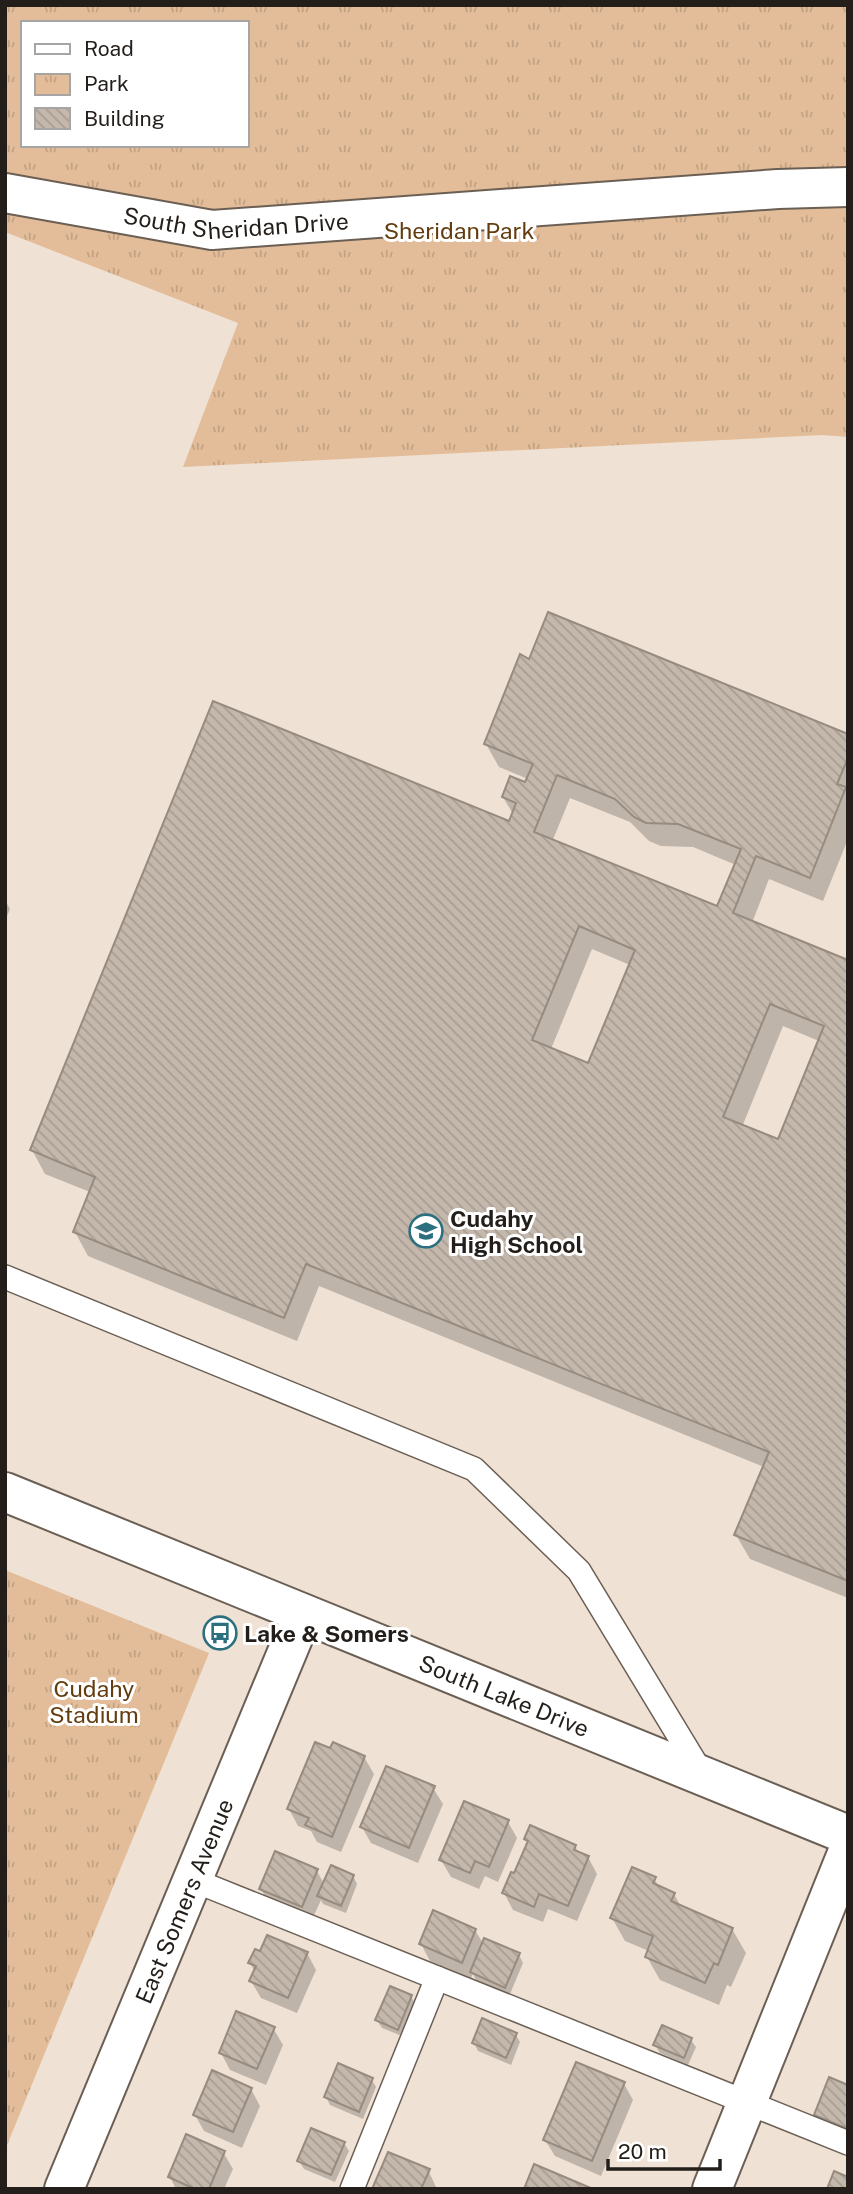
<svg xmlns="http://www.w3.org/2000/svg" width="853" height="2194" viewBox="0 0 853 2194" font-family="'Public Sans',sans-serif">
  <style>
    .park { fill: url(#park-tufts); fill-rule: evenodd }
    .shadow { fill: #0003; fill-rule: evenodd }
    .building { fill: url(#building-back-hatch); stroke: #978b7f; stroke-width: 2; fill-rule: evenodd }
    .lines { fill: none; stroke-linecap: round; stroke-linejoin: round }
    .lane-casing { stroke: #6b5f54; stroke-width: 26 }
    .street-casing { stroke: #6b5f54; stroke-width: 42 }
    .secondary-casing { stroke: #6b5f54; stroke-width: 42 }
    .lane { stroke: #fff; stroke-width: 23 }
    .street { stroke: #fff; stroke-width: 38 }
    .secondary { stroke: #fff; stroke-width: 38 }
    .labels { text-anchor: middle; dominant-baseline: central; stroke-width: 6; stroke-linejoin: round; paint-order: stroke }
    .street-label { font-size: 23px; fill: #231e1a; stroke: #fff }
    .park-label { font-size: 23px; fill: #643d0f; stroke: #fff }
    .poi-label { font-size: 23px; font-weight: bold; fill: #231e1a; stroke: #fff; text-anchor: start }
  </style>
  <defs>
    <pattern id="park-tufts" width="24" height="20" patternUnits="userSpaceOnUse" patternTransform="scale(1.75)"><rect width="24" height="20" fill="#e3bd99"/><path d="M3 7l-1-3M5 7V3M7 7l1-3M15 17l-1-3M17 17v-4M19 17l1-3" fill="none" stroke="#c2a283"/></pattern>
    <pattern id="building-back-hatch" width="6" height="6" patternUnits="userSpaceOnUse" patternTransform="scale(1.75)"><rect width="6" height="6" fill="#c4b7ab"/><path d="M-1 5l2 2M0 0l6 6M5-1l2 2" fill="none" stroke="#a89d93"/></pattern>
  </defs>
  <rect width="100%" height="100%" fill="#efe1d4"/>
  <!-- park -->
  <g class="park">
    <path d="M 5,5 L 848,5 L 848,437 L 822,435 L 183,467 L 238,323 L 5,232 ZM 23,23 L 247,23 L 247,145 L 23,145 Z"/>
    <polygon points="5,1570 209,1653 5,2150"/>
  </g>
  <!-- shadow -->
  <g class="shadow">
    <path d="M 530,661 L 848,736 L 848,839 L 823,901 L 769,879 L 752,923 L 848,962 L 848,1598 L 750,1559 L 736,1535 L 764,1467 L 319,1286 L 297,1341 L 88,1256 L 75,1232 L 90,1192 L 45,1174 L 32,1150 L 509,823 L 513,814 L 503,797 L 526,784 L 528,779 L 499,767 L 486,744 ZM 570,798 L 630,822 L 649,841 L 661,846 L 693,847 L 736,865 L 718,909 L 552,842 ZM 592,949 L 630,965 L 589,1065 L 551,1049 ZM 783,1026 L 819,1041 L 779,1141 L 742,1127 Z"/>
    <polygon points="5,900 10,909 5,921"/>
    <polygon points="364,1757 374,1774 341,1852 317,1842 311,1831 298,1826 289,1809"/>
    <polygon points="433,1788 443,1804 418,1863 371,1843 362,1827"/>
    <polygon points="508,1822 517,1838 498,1882 485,1876 479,1889 451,1877 441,1860"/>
    <polygon points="526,1839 575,1846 579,1854 588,1857 597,1874 577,1921 548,1909 543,1922 513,1910 504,1893 515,1875 529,1843"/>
    <polygon points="317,1871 324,1884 353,1876 357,1884 346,1913 323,1904 321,1900 311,1922 270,1905 261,1889"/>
    <polygon points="654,1878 660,1889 674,1894 681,1907 732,1929 746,1953 731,1987 727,1985 719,2005 660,1980 647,1957 649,1951 625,1941 612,1918"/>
    <polygon points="475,1930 484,1945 519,1955 523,1963 510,1994 476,1980 473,1974 471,1978 430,1961 421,1944"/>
    <polygon points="307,1953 316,1970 297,2013 261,1998 251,1981 255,1972 250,1963"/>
    <polygon points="411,1997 416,2004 402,2036 382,2028 377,2020"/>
    <polygon points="273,2028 283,2045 266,2085 230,2070 221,2053"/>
    <polygon points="516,2035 520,2042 511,2065 478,2051 474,2043"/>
    <polygon points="691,2040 696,2047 688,2065 660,2053 655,2045"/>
    <polygon points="372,2080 376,2087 363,2119 330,2105 326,2097"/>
    <polygon points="624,2084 633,2100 601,2176 555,2156 545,2140"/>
    <polygon points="848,2086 848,2140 825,2131 816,2115"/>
    <polygon points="251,2089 260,2106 242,2148 204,2131 195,2115"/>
    <polygon points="344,2143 349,2151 335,2182 304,2169 299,2161"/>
    <polygon points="223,2152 233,2169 224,2189 176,2189 170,2177"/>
    <polygon points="428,2170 437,2189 374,2189"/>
  </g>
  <!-- building -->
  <g class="building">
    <path d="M 548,612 L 848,734 L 848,758 L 837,784 L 846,787 L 810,878 L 756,856 L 733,913 L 848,960 L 848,1581 L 734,1535 L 769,1452 L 306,1264 L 284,1318 L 73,1232 L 95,1177 L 30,1150 L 213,701 L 509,821 L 516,803 L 502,797 L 510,776 L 525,782 L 533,764 L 484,744 L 520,654 L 529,659 ZM 557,775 L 615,799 L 634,817 L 646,823 L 678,824 L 741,849 L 717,906 L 534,832 ZM 579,926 L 635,950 L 588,1063 L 532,1040 ZM 770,1004 L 824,1026 L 778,1139 L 723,1117 Z"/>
    <polygon points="315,1742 330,1748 333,1742 365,1756 332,1837 305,1825 309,1818 287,1809"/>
    <polygon points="386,1766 435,1786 409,1848 360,1827"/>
    <polygon points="464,1801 509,1820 489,1867 475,1861 470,1873 439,1860"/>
    <polygon points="530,1825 576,1845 574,1850 589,1856 568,1906 539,1894 534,1907 502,1893 511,1872 514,1873 528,1841 524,1839"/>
    <polygon points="275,1851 318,1869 302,1907 259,1889"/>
    <polygon points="331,1865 354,1875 341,1906 317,1896"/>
    <polygon points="632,1867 656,1877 653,1883 675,1893 671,1901 733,1928 718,1965 714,1963 705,1983 645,1957 653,1936 610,1918"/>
    <polygon points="433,1910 476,1929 462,1963 419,1944"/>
    <polygon points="267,1935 308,1952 288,1998 249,1981 256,1966 248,1963 255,1949 260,1951"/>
    <polygon points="484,1938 520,1953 505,1988 470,1972"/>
    <polygon points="390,1986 412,1995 398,2030 375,2020"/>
    <polygon points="236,2011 275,2027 257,2069 219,2053"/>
    <polygon points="482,2018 517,2033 506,2058 472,2043"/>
    <polygon points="662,2025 692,2038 684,2058 653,2045"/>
    <polygon points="576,2062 625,2082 592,2161 543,2140"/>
    <polygon points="338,2063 373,2078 359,2112 324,2097"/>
    <polygon points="212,2070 252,2088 233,2132 193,2115"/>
    <polygon points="829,2077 848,2085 848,2129 814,2115"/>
    <polygon points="311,2128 345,2142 331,2175 297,2161"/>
    <polygon points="186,2134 225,2151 209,2189 195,2189 168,2177"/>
    <polygon points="388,2152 430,2169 421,2189 372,2189"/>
    <polygon points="534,2164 593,2189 524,2189"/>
    <polygon points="834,2171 848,2177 848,2189 827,2189"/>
  </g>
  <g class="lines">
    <defs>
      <g id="lane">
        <polyline points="5,1277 474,1469 579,1571 702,1774"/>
        <polyline points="193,1880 848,2143"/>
        <polyline points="352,2189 437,1978"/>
      </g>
      <g id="street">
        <path id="s1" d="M 5,193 L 212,230 L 778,189 L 848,187"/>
        <path id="s2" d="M 64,2189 L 303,1614"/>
        <polyline points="712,2189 848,1851"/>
      </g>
      <g id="secondary">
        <path id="s3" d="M 5,1492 L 848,1835"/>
      </g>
    </defs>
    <!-- lane casing -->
    <use href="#lane" class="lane-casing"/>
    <!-- street casing -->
    <use href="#street" class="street-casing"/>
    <!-- secondary casing -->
    <use href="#secondary" class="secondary-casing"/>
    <!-- lane -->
    <use href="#lane" class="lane"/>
    <!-- street -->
    <use href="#street" class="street"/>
    <!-- secondary -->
    <use href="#secondary" class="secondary"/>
  </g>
  <!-- icons -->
  <defs>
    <symbol id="school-ring" viewBox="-11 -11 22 22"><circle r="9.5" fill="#fff" stroke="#2c7080" stroke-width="1.5"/><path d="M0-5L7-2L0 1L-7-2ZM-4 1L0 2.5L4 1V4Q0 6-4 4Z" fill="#2c7080"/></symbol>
    <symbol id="bus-ring" viewBox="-11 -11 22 22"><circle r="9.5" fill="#fff" stroke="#2c7080" stroke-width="1.5"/><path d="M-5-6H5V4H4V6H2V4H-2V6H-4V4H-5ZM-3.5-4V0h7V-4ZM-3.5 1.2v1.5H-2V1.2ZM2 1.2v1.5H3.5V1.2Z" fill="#2c7080"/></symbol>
  </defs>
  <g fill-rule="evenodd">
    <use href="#school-ring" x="407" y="1212" width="38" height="38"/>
    <use href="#bus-ring" x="201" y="1614" width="38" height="38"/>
  </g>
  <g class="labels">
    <!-- street labels -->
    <g class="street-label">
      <text stroke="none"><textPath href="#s1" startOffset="234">South Sheridan Drive</textPath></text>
      <text stroke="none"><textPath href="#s3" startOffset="539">South Lake Drive</textPath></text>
      <text stroke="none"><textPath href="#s2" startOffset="312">East Somers Avenue</textPath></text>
    </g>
    <!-- park labels -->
    <g class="park-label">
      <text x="459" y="230">Sheridan Park</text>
      <text x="94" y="1688">Cudahy<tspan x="94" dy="26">Stadium</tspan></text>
    </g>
    <!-- poi labels -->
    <g class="poi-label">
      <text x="450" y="1218">Cudahy<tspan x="450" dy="26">High School</tspan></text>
      <text x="244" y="1633">Lake &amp; Somers</text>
    </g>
  </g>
  <!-- border -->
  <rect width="853" height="2194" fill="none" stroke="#231e1a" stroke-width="14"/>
  <!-- legend -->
  <rect x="21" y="21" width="228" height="126" fill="#ffffff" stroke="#a7a5a3" stroke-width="2"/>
  <rect x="35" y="44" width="35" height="10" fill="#ffffff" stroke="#a7a5a3" stroke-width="2"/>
  <text x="84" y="56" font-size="21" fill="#231e1a">Road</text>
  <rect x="35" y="74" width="35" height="21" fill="url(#park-tufts)" stroke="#a7a5a3" stroke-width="2"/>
  <text x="84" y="91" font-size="21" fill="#231e1a">Park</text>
  <rect x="35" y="108" width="35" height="21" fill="url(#building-back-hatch)" stroke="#a7a5a3" stroke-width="2"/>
  <text x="84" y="126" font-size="21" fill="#231e1a">Building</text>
  <!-- scale -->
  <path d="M608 2159v10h112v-10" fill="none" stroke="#231e1a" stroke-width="3.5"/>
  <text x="618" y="2159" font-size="21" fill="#231e1a" stroke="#ffffff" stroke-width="5" paint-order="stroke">20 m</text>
</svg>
